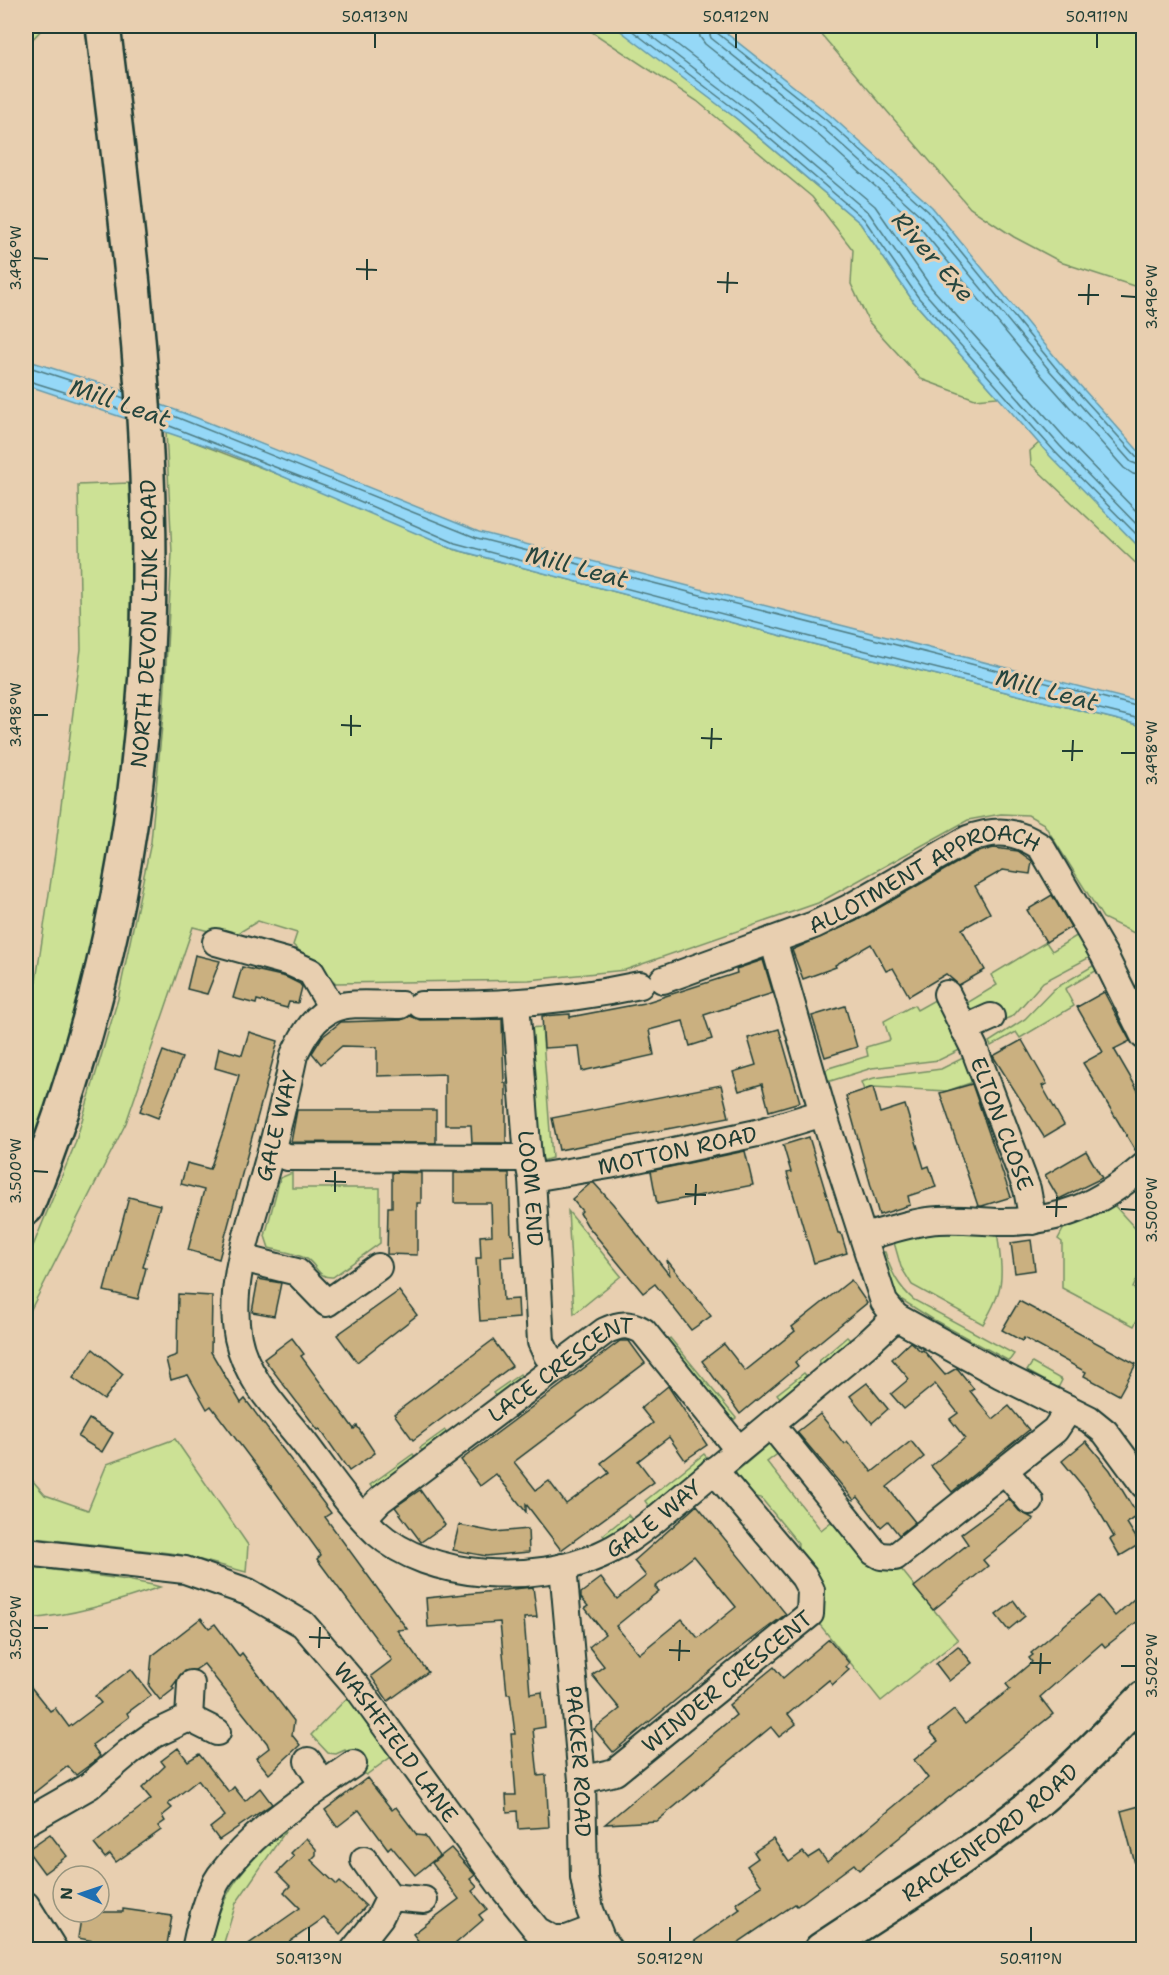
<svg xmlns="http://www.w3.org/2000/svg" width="1169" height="1975" viewBox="0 0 1169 1975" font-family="'Shantell Sans',sans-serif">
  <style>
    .green { fill: #cce195; stroke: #768f64; stroke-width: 1.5 }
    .water { fill: #95d8f7; stroke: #669aa9; stroke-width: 1.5 }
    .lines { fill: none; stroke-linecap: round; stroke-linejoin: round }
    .shore { stroke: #4e7b82; stroke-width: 1.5 }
    .building { fill: #cab080; stroke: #1f3d34; stroke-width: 1.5; fill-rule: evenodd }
    .street-casing { stroke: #1f3d34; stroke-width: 30 }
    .secondary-casing { stroke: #1f3d34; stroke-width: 38 }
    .highway-casing { stroke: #1f3d34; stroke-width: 38 }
    .street { stroke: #e8cfb0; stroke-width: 26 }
    .secondary { stroke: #e8cfb0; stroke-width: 33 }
    .highway { stroke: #e8cfb0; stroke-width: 33 }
    .ticks { fill: none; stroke: #1f3d34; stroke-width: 2 }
    .labels { text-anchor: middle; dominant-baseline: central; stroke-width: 6; stroke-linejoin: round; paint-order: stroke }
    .street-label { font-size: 22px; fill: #1f3d34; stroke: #e8cfb0 }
    .water-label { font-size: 24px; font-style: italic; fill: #25453e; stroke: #e8cfb0 }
    .neatline { fill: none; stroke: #1f3d34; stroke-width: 2 }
    .ticks-label { font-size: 15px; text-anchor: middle; fill: #1f3d34 }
  </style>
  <rect width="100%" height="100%" fill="#e8cfb0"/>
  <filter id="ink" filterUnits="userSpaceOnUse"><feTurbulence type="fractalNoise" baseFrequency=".0167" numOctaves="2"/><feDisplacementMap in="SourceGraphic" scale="12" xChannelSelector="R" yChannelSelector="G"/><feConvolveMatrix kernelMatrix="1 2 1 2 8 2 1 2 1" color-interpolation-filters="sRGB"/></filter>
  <g filter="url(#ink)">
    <!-- green -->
    <g class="green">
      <polygon points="26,26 45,26 26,46"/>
      <polygon points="583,26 614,26 622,30 737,119 860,223 913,301 998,397 975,399 921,379 869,322 851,284 853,250 812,197 697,101"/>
      <polygon points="814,26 1143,26 1143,289 1063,263 1014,237 970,208"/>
      <polygon points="166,431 337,497 453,549 809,643 1143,726 1144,928 1134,933 1103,918 1044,824 1028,815 1001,814 968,820 818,903 625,970 529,980 336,983 293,945 297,933 258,921 232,937 193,927 126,1123 26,1319 26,1263 75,1144 118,999 151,842 164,704 172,553"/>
      <polygon points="1039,443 1143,551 1143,570 1031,464 1030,451"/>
      <path d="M 129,483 C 137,662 121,840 74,1013 C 61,1064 46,1116 26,1164 L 26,1048 L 55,853 L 81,649 L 78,485 Z"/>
      <polygon points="1078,935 1094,955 1043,982 1013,1016 996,1023 963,1008 967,1003 997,985 991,975 1046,942 1052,951"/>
      <polygon points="1096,964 1099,969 1065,989 1074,1006 1020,1038 1016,1032 991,1046 989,1042 1025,1019 1054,989"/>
      <polygon points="940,997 966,1047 939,1060 872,1068 824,1083 822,1074 829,1068 868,1056 866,1047 890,1040 884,1021 914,1005 917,1010"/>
      <polygon points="542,1027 552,1158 542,1161 537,1155 528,1028"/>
      <polygon points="969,1055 979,1080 947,1091 873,1087 864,1090 861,1082 874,1078 941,1069"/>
      <path d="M 292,1173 L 292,1188 L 380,1188 L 380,1243 L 333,1277 C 317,1278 318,1266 307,1259 C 296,1253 281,1251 269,1248 L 265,1236 L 280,1178 Z"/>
      <polygon points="1113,1204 1143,1237 1143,1266 1133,1288 1143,1294 1143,1308 1134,1326 1062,1288 1062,1242 1058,1239 1066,1224"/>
      <polygon points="568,1211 621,1276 574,1314"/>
      <path d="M 997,1230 C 1002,1274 1007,1285 983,1324 L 912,1285 L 901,1267 L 893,1239 L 909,1233 Z"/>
      <path d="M 881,1252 L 885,1252 C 891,1272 898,1286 914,1300 L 1014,1354 L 1009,1361 L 934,1320 L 894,1295 Z"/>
      <polygon points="847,1337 853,1343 824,1367 819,1361"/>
      <polygon points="670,1338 736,1418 729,1424 664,1343"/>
      <polygon points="1032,1363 1062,1380 1058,1388 1027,1371"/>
      <polygon points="804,1373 810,1380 783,1402 777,1394"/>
      <polygon points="520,1374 525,1382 499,1401 493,1393"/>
      <polygon points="445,1430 450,1437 426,1455 420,1448"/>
      <polygon points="175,1439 248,1545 246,1572 178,1554 26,1537 26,1473 45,1495 88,1510 107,1464"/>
      <polygon points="769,1444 780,1452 767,1462 821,1530 836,1518 897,1564 958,1640 881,1701 816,1620 797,1556 798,1543 761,1498 749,1496 736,1479 736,1472"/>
      <polygon points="413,1454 418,1461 376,1492 370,1485"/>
      <polygon points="704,1454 710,1461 650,1508 645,1501"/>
      <polygon points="628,1515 634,1522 608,1540 603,1535"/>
      <path d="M 26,1565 C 70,1575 116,1575 160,1587 C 116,1602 72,1616 26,1619 Z"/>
      <polygon points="352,1693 395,1754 366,1775 345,1750 336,1754 328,1753 311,1735"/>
      <path d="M 287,1829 L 236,1903 L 222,1949 L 209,1950 C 220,1893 242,1865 287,1829 Z"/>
    </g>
    <!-- water -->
    <g class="water">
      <polygon points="614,26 717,26 830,115 932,207 1060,363 1143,456 1143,551 1050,456 913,301 860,223 737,119"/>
      <polygon points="26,360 118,389 197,418 479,532 1143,703 1143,726 809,643 453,549 228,453 26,385"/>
    </g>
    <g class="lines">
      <!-- shore -->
      <g class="shore">
        <polyline points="626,26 741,114 864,219 918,297 1055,452 1144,542"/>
        <polyline points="638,26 745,108 869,213 924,292 1060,446 1144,532"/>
        <polyline points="653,26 751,101 875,206 931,287 1067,440 1144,519"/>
        <polyline points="698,26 700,37 705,44 815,132 916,223 1043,377 1124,468 1133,474 1144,476"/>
        <polyline points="707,26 711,38 821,126 922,217 1050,371 1131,462 1144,467"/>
        <polyline points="714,26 716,32 826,120 928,211 1055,367 1137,457 1144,459"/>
        <polyline points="26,366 124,398"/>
        <polyline points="26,380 125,411"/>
        <polyline points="161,411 477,538 1144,708"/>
        <polyline points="162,423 339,492 455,543 810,637 1144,720"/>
      </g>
    </g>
    <!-- building -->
    <g class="building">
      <polygon points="994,848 1018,851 1032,861 1030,874 1003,870 975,886 990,913 962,929 985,970 959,985 946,974 909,996 893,968 886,971 871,944 835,965 836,967 803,979 792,950 856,921 974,853"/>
      <polygon points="1052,895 1071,927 1046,942 1027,910"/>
      <polygon points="195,955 220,961 207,994 187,989"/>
      <polygon points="763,960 773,993 704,1015 712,1039 690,1046 683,1021 649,1030 654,1055 582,1071 579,1046 544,1048 542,1016 570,1014 570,1017 644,1003 737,973 736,969"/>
      <polygon points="242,967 286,977 300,984 302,987 298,1003 289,1002 287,1008 257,1000 256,1004 233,998"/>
      <polygon points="1104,992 1130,1041 1114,1049 1143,1099 1143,1151 1137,1153 1083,1063 1103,1052 1077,1007"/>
      <polygon points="845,1006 857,1047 825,1057 812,1016"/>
      <polygon points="410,1016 421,1020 502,1019 504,1083 506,1083 506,1143 472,1143 471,1125 445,1125 445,1074 377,1076 377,1047 342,1046 321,1064 312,1053 322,1037 341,1022 401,1020"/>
      <polygon points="779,1029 800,1102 769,1111 762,1084 739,1091 733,1072 756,1065 748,1038"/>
      <polygon points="249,1032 278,1041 219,1259 188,1250 204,1190 181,1184 187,1163 210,1169 227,1120 239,1075 215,1068 219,1048 242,1055"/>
      <polygon points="1022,1040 1047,1084 1042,1086 1064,1125 1044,1137 993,1056"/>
      <polygon points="163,1051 182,1058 158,1118 140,1111"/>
      <polygon points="972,1084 1011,1197 982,1206 978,1206 940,1093"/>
      <polygon points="721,1085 729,1117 559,1150 552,1118"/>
      <polygon points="873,1087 880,1113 905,1105 924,1168 929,1166 936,1187 908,1196 910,1205 879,1215 846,1096"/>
      <polygon points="297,1110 436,1110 436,1143 291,1142"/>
      <polygon points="809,1137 838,1233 841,1233 847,1253 814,1263 787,1173 791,1172 783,1145"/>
      <polygon points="745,1151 753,1185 657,1204 651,1171"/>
      <polygon points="1086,1151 1102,1178 1059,1199 1045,1175"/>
      <polygon points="392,1172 421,1173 421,1203 417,1203 417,1255 387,1254 388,1207 392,1207"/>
      <polygon points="454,1173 509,1173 511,1234 513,1234 515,1256 501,1257 503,1300 518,1299 519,1318 480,1321 476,1258 481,1258 480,1236 492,1235 491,1203 454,1203"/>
      <polygon points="591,1183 594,1183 613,1204 670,1276 667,1260 711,1316 691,1330 655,1284 643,1293 587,1225 580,1213 582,1211 572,1199"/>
      <polygon points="129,1197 160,1205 143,1267 146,1268 138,1299 104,1291"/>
      <polygon points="1031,1240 1035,1270 1015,1273 1011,1243"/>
      <polygon points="258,1279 281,1283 274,1316 252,1312"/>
      <polygon points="851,1280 867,1303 795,1362 798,1366 740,1414 702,1361 724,1344 745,1371 795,1331 792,1327"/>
      <polygon points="399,1291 417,1315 357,1362 337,1335"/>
      <polygon points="178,1294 212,1296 211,1352 241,1403 245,1399 331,1513 325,1517 407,1629 397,1630 428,1672 388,1701 371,1676 392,1660 317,1559 321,1555 263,1475 211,1406 207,1409 188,1375 171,1380 166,1359 177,1355"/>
      <polygon points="1019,1301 1136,1364 1119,1395 1084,1376 1086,1372 1024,1338 1022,1341 1002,1330"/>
      <polygon points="292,1338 304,1354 301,1356 354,1429 357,1426 375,1453 349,1471 320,1429 318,1430 264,1359"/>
      <polygon points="493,1340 512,1366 413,1440 394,1414"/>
      <polygon points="620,1341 629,1341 645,1363 514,1462 536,1490 549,1481 566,1504 609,1473 601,1463 653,1423 641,1408 668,1386 707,1445 685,1460 669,1437 638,1461 654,1482 561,1550 526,1504 526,1512 496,1474 480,1486 461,1460"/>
      <polygon points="910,1342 921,1351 923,1350 945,1375 957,1368 974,1389 970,1391 993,1419 1009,1406 1029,1430 952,1492 931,1466 965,1438 950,1419 958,1413 935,1384 904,1409 891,1394 909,1379 892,1359"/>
      <polygon points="93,1349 123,1374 104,1400 73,1378"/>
      <polygon points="867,1383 888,1409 872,1423 850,1396"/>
      <polygon points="820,1414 844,1444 847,1441 872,1472 911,1441 924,1457 887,1487 915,1522 899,1535 888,1521 881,1527 858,1497 854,1500 797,1432"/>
      <polygon points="89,1419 113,1433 102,1452 78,1437"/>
      <polygon points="1086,1441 1110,1470 1138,1516 1127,1523 1140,1544 1120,1556 1110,1539 1114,1537 1103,1518 1086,1490 1062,1461"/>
      <polygon points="420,1490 445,1525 421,1542 395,1507"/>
      <polygon points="1009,1499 1019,1511 1034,1519 983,1560 988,1566 933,1610 914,1587 968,1544 961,1534"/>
      <path d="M 697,1505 L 786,1614 L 718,1665 L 613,1752 L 594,1729 L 620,1709 L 592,1675 L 604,1666 L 589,1647 L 605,1634 L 585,1608 L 588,1606 L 581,1598 L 581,1593 L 601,1578 L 617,1599 L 646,1576 L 634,1561 ZM 694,1556 L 736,1607 L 698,1638 L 682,1619 L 639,1654 L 616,1626 L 659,1591 L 655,1587 Z"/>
      <polygon points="459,1525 494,1532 528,1529 529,1552 486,1556 453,1550"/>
      <polygon points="533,1587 537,1617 524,1618 530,1694 542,1692 545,1727 533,1729 538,1776 546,1775 549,1827 518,1829 517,1811 507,1812 506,1795 516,1795 511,1734 515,1734 510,1694 507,1694 500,1622 428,1627 426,1598"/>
      <polygon points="1143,1591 1143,1617 1105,1647 1102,1643 1040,1697 1053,1714 859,1870 854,1864 797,1906 795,1904 727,1950 682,1950 740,1909 736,1903 762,1886 747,1866 758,1858 754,1852 773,1839 789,1862 803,1852 808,1858 819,1851 827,1862 928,1778 914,1760 938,1741 929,1730 954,1710 965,1724 1010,1689 1006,1684 1032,1662 1029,1658 1033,1655 1031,1653 1099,1596 1115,1616"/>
      <polygon points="1014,1601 1025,1616 1008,1630 996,1615"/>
      <polygon points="201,1618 209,1628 215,1624 239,1656 242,1653 294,1721 292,1735 300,1745 269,1774 256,1758 269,1748 267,1743 204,1664 195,1670 184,1671 172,1687 174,1689 160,1700 149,1686 152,1656"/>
      <polygon points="829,1639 849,1663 846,1666 849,1670 832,1685 829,1680 788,1714 796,1724 779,1737 771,1727 657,1821 605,1824 736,1715 729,1705 758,1680 774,1667 783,1678"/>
      <polygon points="958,1646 972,1663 949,1681 936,1664"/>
      <polygon points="131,1669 151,1695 127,1713 129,1717 92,1745 100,1756 95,1761 76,1775 68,1766 26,1799 26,1681 50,1711 55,1708 69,1727 101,1703 95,1696"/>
      <polygon points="178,1748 188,1761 199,1754 229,1792 234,1787 245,1801 260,1788 272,1804 219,1840 210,1828 225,1816 198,1780 168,1804 172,1808 162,1816 165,1821 158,1826 161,1830 116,1862 110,1854 105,1858 94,1844 151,1799 142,1788 165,1766 161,1761"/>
      <polygon points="367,1778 392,1810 396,1807 417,1835 425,1836 439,1856 415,1875 391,1846 388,1849 359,1810 337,1827 325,1810"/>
      <polygon points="1143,1805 1143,1875 1138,1875 1121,1811"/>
      <polygon points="50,1834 67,1856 44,1873 27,1850"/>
      <polygon points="306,1838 316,1849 316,1855 311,1860 337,1885 340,1882 366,1906 340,1934 324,1918 288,1943 293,1950 240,1950 300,1908 284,1892 290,1886 277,1873 294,1856 291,1853"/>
      <polygon points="451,1848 475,1875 470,1879 477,1887 472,1891 487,1909 479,1915 483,1920 448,1950 425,1950 413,1934 459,1899 432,1863"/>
      <polygon points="123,1909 172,1916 166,1950 139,1950 78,1938 82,1912 123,1912"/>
    </g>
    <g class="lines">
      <defs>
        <g id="street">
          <polyline points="773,940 823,1113 884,1302 896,1317"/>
          <polyline points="216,942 291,963 311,972 332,1008"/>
          <path id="s1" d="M 663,980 L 814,925 L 849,908 L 968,839 C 996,829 1016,830 1041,847 L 1104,955 L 1144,1036"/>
          <path id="s2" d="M 947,994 L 974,1048 L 1027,1189 L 1033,1221"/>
          <path id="s3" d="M 516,1003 L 528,1158 L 532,1178 L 541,1342 L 547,1355 L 559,1367"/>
          <path id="s4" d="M 401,1005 C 344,1004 321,996 294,1055 C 286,1093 277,1131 266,1169 C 252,1222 227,1282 238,1338 C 246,1379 280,1412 305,1444 C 327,1473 349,1506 376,1532 C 430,1581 536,1584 600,1555 C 621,1546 638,1533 657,1518 L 866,1345 L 896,1317 L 1001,1375 L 1089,1419 L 1105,1432 L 1144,1485"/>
          <path d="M 421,1005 C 495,1006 567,1001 640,985"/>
          <polyline points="964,1029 991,1017"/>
          <polyline points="271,1152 288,1157 528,1158"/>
          <path id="s5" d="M 532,1178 L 609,1165 L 757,1133 L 823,1113"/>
          <path d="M 864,1237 C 888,1231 914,1221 939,1220 C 959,1219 979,1221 999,1222 C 1059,1223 1099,1205 1144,1166"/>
          <polyline points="242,1258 297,1272 327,1303 378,1267"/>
          <polyline points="771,1424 874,1552 881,1556 895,1557 1055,1430 1069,1409"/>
          <polyline points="1005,1471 1030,1501"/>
          <path id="s6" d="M 363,1518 L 380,1500 L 605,1331 C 620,1324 629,1323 643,1331 L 738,1449"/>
          <path id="s7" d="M 26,1552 L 185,1570 L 248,1592 L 303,1624 L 357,1687 L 503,1888 L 537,1930 L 553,1939 L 567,1939 L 596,1928"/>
          <path id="s8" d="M 563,1567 L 582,1780 L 584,1877 L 590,1910 L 601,1938 L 609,1950"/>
          <polyline points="189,1718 217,1732"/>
          <polyline points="308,1761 323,1785"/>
          <path id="s9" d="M 582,1780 L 615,1772 L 810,1614 L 811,1590 L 804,1577 L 714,1470"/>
          <polyline points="26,1822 89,1786 129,1752 153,1735 189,1718 191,1684"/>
          <polyline points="364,1860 390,1897"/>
          <polyline points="26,1905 54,1950"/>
          <path d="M 195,1950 C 199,1929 208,1893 220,1876 C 255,1829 306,1797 353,1764"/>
          <polyline points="354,1950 380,1917 390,1897 424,1900"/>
        </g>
        <g id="secondary">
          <path id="s10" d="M 821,1950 C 894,1901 971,1856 1039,1799 C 1076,1768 1110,1733 1144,1698"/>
        </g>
        <g id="highway">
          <path id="s11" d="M 26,1208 C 107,1009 148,793 149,578 C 150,396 125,207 103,26"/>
        </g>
      </defs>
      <!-- street casing -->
      <use href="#street" class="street-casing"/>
      <!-- secondary casing -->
      <use href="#secondary" class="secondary-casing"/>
      <!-- highway casing -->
      <use href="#highway" class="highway-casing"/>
      <!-- street -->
      <use href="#street" class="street"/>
      <!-- secondary -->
      <use href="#secondary" class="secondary"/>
      <!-- highway -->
      <use href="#highway" class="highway"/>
    </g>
  </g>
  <!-- ticks -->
  <path class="ticks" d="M 375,48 L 375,33M 736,48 L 736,33M 1097,48 L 1097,33M 33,258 L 48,259M 356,269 L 377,270M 367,280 L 367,259M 717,282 L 738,283M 727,293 L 728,272M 1078,295 L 1099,295M 1121,296 L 1136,297M 1088,305 L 1089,284M 33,715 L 48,715M 341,725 L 361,726M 351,736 L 351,715M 701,738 L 722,739M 711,749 L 712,728M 1062,751 L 1083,751M 1121,753 L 1136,753M 1072,761 L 1073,740M 33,1171 L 48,1172M 325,1181 L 346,1182M 335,1192 L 335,1171M 685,1194 L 706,1195M 695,1205 L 696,1184M 1046,1207 L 1067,1207M 1121,1209 L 1136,1210M 1056,1217 L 1057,1197M 33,1628 L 48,1628M 309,1637 L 330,1638M 319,1648 L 320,1627M 669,1650 L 690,1651M 679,1661 L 680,1640M 1030,1663 L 1051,1663M 1121,1666 L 1136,1666M 1040,1674 L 1041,1653M 309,1942 L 309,1927M 670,1942 L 670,1927M 1031,1942 L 1031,1927"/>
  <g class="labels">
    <!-- street labels -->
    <g class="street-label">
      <text stroke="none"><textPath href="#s11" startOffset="600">NORTH DEVON LINK ROAD</textPath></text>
      <text stroke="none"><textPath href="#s1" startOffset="284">ALLOTMENT APPROACH</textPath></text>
      <text stroke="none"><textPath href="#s2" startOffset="141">ELTON CLOSE</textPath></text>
      <text transform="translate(277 1126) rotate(-76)">GALE WAY</text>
      <text stroke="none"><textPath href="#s5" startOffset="148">MOTTON ROAD</textPath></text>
      <text stroke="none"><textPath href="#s3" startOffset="186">LOOM END</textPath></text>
      <text stroke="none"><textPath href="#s6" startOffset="249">LACE CRESCENT</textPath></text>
      <text stroke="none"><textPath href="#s4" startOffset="962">GALE WAY</textPath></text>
      <text stroke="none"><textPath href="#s9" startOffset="178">WINDER CRESCENT</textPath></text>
      <text stroke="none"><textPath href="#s7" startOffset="441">WASHFIELD LANE</textPath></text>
      <text stroke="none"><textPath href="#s8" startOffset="195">PACKER ROAD</textPath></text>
      <text stroke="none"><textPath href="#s10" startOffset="206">RACKENFORD ROAD</textPath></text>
    </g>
    <!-- water labels -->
    <g class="water-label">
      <text transform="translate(933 257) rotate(49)">River Exe</text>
      <text transform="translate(120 403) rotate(19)">Mill Leat</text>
      <text transform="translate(577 567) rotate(15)">Mill Leat</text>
      <text transform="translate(1047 690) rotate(15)">Mill Leat</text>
    </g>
  </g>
  <!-- margin -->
  <rect width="1169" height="1975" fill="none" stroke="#e8cfb0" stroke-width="66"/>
  <!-- north arrow -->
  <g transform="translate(81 1894) rotate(272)"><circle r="28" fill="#e8cfb0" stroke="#98957e" stroke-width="1.5"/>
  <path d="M0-4.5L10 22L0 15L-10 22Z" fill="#1f6fb2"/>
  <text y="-9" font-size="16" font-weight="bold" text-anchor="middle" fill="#1f3d34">N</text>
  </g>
  <rect x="33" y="33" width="1103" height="1909" class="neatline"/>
  <g class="ticks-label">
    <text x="375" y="22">50.913°N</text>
    <text x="736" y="22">50.912°N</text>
    <text x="1097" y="22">50.911°N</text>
    <text transform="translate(16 258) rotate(-90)" y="5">3.496°W</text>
    <text transform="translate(1152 297) rotate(-90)" y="5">3.496°W</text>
    <text transform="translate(16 715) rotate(-90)" y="5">3.498°W</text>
    <text transform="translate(1152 753) rotate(-90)" y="5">3.498°W</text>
    <text transform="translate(16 1171) rotate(-90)" y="5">3.500°W</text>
    <text transform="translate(1152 1210) rotate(-90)" y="5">3.500°W</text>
    <text transform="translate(16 1628) rotate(-90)" y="5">3.502°W</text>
    <text transform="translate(1152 1666) rotate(-90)" y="5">3.502°W</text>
    <text x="309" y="1964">50.913°N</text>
    <text x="670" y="1964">50.912°N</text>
    <text x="1031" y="1964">50.911°N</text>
  </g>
</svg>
